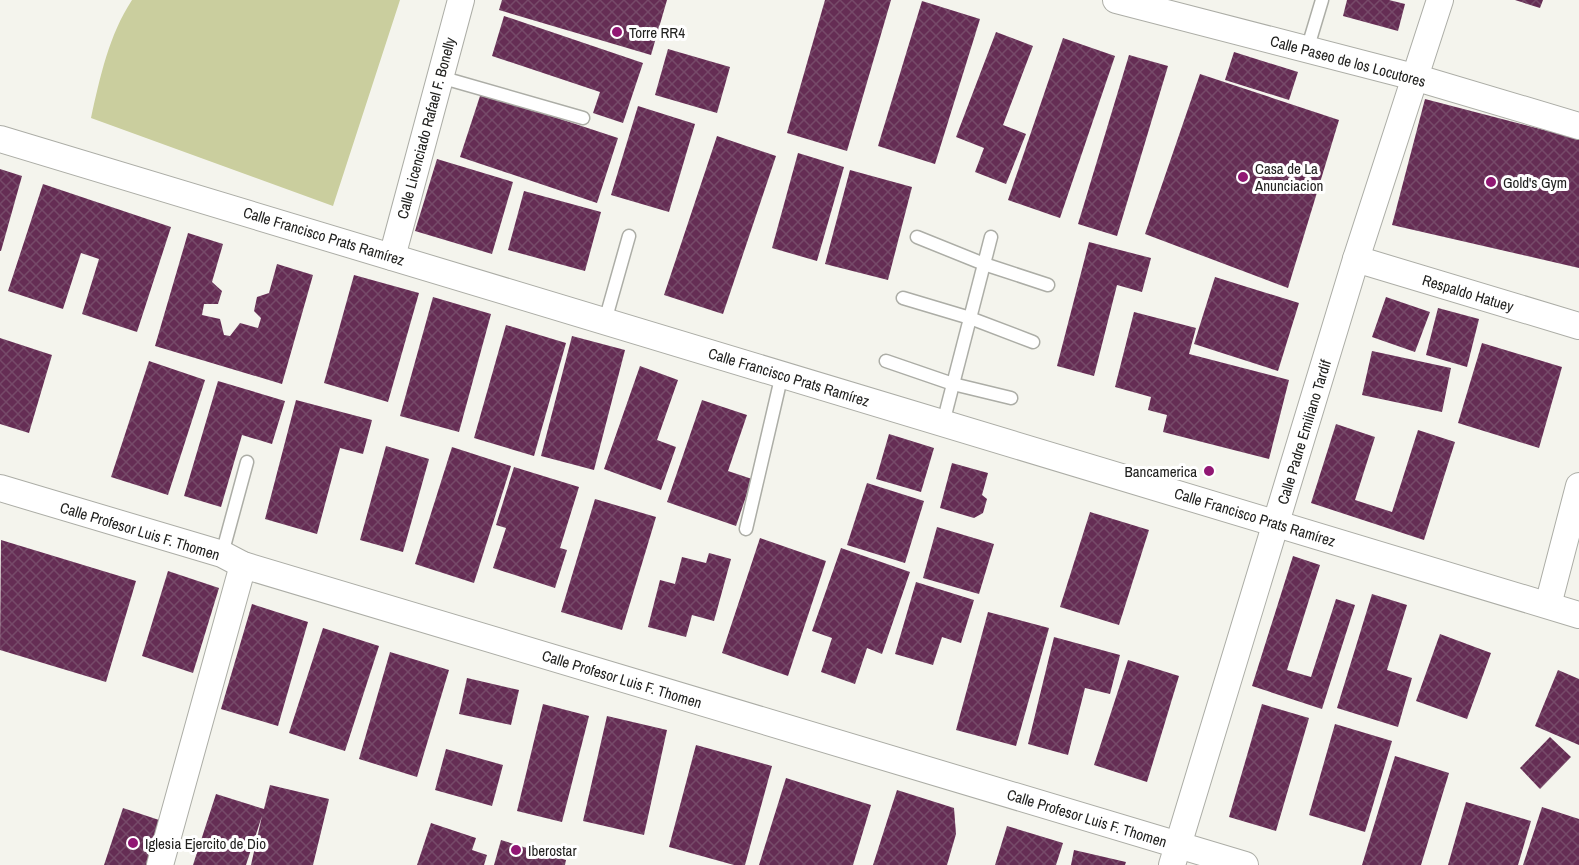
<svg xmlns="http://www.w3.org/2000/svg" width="1579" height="865" viewBox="0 0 1579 865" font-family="'Archivo Narrow',sans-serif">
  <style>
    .garden { fill: #cace9e }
    .building { fill: url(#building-cross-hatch) }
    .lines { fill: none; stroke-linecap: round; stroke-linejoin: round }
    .service-casing { stroke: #acada6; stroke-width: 15 }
    .minor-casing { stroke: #acada6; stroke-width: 28 }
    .service { stroke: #fff; stroke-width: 12 }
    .minor { stroke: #fff; stroke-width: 26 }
    .poi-dot { fill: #911673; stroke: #fff; stroke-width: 2 }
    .labels { text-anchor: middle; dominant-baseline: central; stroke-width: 6; stroke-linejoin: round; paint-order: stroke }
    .poi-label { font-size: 15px; fill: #21211f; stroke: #fff; text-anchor: start }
    .street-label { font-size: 15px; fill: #21211f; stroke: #fff }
  </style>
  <defs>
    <pattern id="building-cross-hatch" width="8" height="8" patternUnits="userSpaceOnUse" patternTransform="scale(1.5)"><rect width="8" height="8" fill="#652d54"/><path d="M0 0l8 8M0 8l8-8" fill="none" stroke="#764a69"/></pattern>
  </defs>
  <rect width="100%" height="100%" fill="#f4f4ed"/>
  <!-- garden -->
  <path class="garden" d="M 132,0 L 400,0 L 333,206 L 91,118 C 100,77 109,35 132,0 Z"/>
  <!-- building -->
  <g class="building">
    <polygon points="502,0 667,0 651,55 499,10"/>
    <polygon points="825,0 891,0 847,151 787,133"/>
    <polygon points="1347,0 1389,0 1405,4 1398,31 1343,16"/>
    <polygon points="1515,0 1543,0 1540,8"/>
    <polygon points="922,1 980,19 935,164 878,146"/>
    <polygon points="504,16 643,63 623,123 593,113 600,92 492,56"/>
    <polygon points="996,32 1033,46 1003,125 1026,134 1006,184 975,172 984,148 956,137"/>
    <polygon points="1063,38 1115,56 1060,218 1008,200"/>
    <polygon points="668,49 730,67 717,113 655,95"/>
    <polygon points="1234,52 1298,72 1289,100 1225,80"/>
    <polygon points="1129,55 1168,66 1117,236 1078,224"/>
    <polygon points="1200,74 1339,120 1288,288 1145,234"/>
    <polygon points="481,93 618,138 597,203 460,157"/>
    <polygon points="1425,99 1579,139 1579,268 1392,225"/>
    <polygon points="638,106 695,124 669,212 611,195"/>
    <polygon points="717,136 776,156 723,314 664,295"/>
    <polygon points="798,153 844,167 817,261 772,248"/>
    <polygon points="437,159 513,182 492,254 415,231"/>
    <polygon points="0,169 22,176 1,251 0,251"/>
    <polygon points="850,170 912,187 888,280 825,264"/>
    <polygon points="43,184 171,227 137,332 82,314 99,259 81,253 63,309 8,291"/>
    <polygon points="524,191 601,212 585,271 508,250"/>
    <polygon points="188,233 223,244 212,282 222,291 218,304 204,304 202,315 220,319 224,335 230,336 240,323 258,328 261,318 254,311 257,297 269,293 277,264 313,275 282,384 155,346"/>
    <polygon points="1089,242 1151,258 1142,292 1117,285 1094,376 1057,366"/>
    <polygon points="354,275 419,293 388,402 324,383"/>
    <polygon points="1215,277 1299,303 1278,371 1194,344"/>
    <polygon points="433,297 491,314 459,432 400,416"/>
    <polygon points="1386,297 1430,312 1415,352 1372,337"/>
    <polygon points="1438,308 1479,319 1467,367 1426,355"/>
    <polygon points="1134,312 1196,328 1189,354 1289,380 1269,459 1163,432 1167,415 1148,410 1151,397 1115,387"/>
    <polygon points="506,325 566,343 534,456 474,438"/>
    <polygon points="572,336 625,350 594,470 541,456"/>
    <polygon points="0,338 52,355 29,433 0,424"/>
    <polygon points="1482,343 1562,367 1539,448 1458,423"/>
    <polygon points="1372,351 1451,368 1442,412 1362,395"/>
    <polygon points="149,361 205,380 168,495 111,477"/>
    <polygon points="640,366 678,380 657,440 676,447 661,490 604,469"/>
    <polygon points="218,381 285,401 272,444 242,435 221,507 184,496"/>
    <polygon points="296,400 372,420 363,454 340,448 317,534 265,519"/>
    <polygon points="702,400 747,415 728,471 752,479 736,526 667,502"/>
    <polygon points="1336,424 1375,437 1355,500 1392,512 1418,430 1455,442 1424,540 1311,503"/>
    <polygon points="889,434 934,448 921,492 876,479"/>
    <polygon points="386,446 429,459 403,552 360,540"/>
    <polygon points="452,447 511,466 474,583 415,564"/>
    <polygon points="952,463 988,473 982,495 987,499 983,513 974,518 940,508"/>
    <polygon points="514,467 579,487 560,548 567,550 555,588 493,568 506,528 496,525"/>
    <polygon points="867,483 924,501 905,563 847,545"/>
    <polygon points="595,499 656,517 622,630 561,612"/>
    <polygon points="1090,512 1149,530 1119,625 1060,607"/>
    <polygon points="937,527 994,544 979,594 923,578"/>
    <polygon points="760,538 826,561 788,676 722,653"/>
    <polygon points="1,540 136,581 106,682 0,650"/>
    <polygon points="841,548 910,572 882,654 867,648 855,684 821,672 832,638 812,631"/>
    <polygon points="709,553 731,559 714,621 692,615 686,637 648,627 660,580 675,584 682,557 706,563"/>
    <polygon points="1293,556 1320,565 1287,670 1311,677 1336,599 1355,605 1322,709 1252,686"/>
    <polygon points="168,571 219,588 193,673 142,656"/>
    <polygon points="916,582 974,600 961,643 942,637 933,665 895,654"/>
    <polygon points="1372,594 1407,605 1387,670 1412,678 1398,727 1337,708"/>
    <polygon points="252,604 308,622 278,726 221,709"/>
    <polygon points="988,612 1049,628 1016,746 956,730"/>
    <polygon points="323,628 379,646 345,751 289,733"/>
    <polygon points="1440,634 1491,653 1467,719 1416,701"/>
    <polygon points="1054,637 1120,655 1110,694 1085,688 1068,755 1028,744"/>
    <polygon points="390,652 449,670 417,777 359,759"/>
    <polygon points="1128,660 1179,676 1147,782 1094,765"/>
    <polygon points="1558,670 1579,679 1579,745 1535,726"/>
    <polygon points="467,678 519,690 511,725 459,714"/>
    <polygon points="543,704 589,716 562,822 517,811"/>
    <polygon points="1262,704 1309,718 1276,831 1229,817"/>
    <polygon points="607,716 667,730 644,835 583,821"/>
    <polygon points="1335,724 1392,741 1365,832 1309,815"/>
    <polygon points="1550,737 1571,757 1540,789 1520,768"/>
    <polygon points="696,745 772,766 745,865 734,865 669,847"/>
    <polygon points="446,749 503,765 492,806 435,790"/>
    <polygon points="1395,756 1449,773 1421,865 1362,865"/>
    <polygon points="786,778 871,805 853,865 759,865"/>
    <polygon points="270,785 329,799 313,865 251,865 262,816 246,865 193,865 216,794 264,809"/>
    <polygon points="897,790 954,808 956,834 947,865 873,865"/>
    <polygon points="1466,802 1531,821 1518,865 1448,865"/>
    <polygon points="1542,807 1579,819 1579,865 1523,865"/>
    <polygon points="123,808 162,821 148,865 104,865"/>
    <polygon points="431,823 476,838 472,850 487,855 484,865 417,865"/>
    <polygon points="1007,826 1063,843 1056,865 995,865"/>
    <polygon points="501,840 566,860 565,865 494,865"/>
    <polygon points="1074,850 1126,862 1125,865 1071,865"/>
  </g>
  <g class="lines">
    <defs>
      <g id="service">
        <polyline points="1307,50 1322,0"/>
        <polyline points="440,77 583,118"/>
        <polyline points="917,237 984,264 1048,285"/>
        <polyline points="903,298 970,318 1033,342"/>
        <polyline points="605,321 629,236"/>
        <polyline points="886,361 953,384 1011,398"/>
        <polyline points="943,423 991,237"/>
        <polyline points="746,529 782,374"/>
        <polyline points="222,554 247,462"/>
      </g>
      <g id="minor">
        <polyline points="1116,0 1414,77 1579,126"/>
        <polyline points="0,139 1579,615"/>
        <polyline points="392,257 461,0"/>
        <polyline points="1356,259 1579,326"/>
        <polyline points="0,488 222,554 243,565 1245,865"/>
        <polyline points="1548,605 1579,486"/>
        <polyline points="160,865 243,565"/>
        <polyline points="1172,865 1356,259 1440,0"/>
      </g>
    </defs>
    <!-- service casing -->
    <use href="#service" class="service-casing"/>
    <!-- minor casing -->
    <use href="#minor" class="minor-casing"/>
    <!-- service -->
    <use href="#service" class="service"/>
    <!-- minor -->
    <use href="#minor" class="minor"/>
  </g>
  <!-- markers -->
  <g class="poi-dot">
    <circle cx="617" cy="32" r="6"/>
    <circle cx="1243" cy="177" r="6"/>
    <circle cx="1491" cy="182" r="6"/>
    <circle cx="1209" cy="471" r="6"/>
    <circle cx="133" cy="843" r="6"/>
    <circle cx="516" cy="850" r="6"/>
  </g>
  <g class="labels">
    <!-- poi labels -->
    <g class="poi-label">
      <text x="629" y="32">Torre RR4</text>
      <text x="1255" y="168">Casa de La<tspan x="1255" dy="17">Anunciacion</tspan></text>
      <text x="1503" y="182">Gold's Gym</text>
      <text x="1197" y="471" text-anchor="end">Bancamerica</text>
      <text x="145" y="843">Iglesia Ejercito de Dio</text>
      <text x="528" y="850">Iberostar</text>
    </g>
    <!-- street labels -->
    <g class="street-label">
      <text transform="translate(1348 61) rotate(15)">Calle Paseo de los Locutores</text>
      <text transform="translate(426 128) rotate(-75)">Calle Licenciado Rafael F. Bonelly</text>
      <text transform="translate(324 236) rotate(17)">Calle Francisco Prats Ramírez</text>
      <text transform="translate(1468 293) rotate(17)">Respaldo Hatuey</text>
      <text transform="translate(789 377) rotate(17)">Calle Francisco Prats Ramírez</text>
      <text transform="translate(1304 432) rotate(-73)">Calle Padre Emiliano Tardif</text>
      <text transform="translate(1255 517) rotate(17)">Calle Francisco Prats Ramírez</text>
      <text transform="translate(140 531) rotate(17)">Calle Profesor Luis F. Thomen</text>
      <text transform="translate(622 679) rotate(17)">Calle Profesor Luis F. Thomen</text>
      <text transform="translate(1087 818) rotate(17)">Calle Profesor Luis F. Thomen</text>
    </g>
  </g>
</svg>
